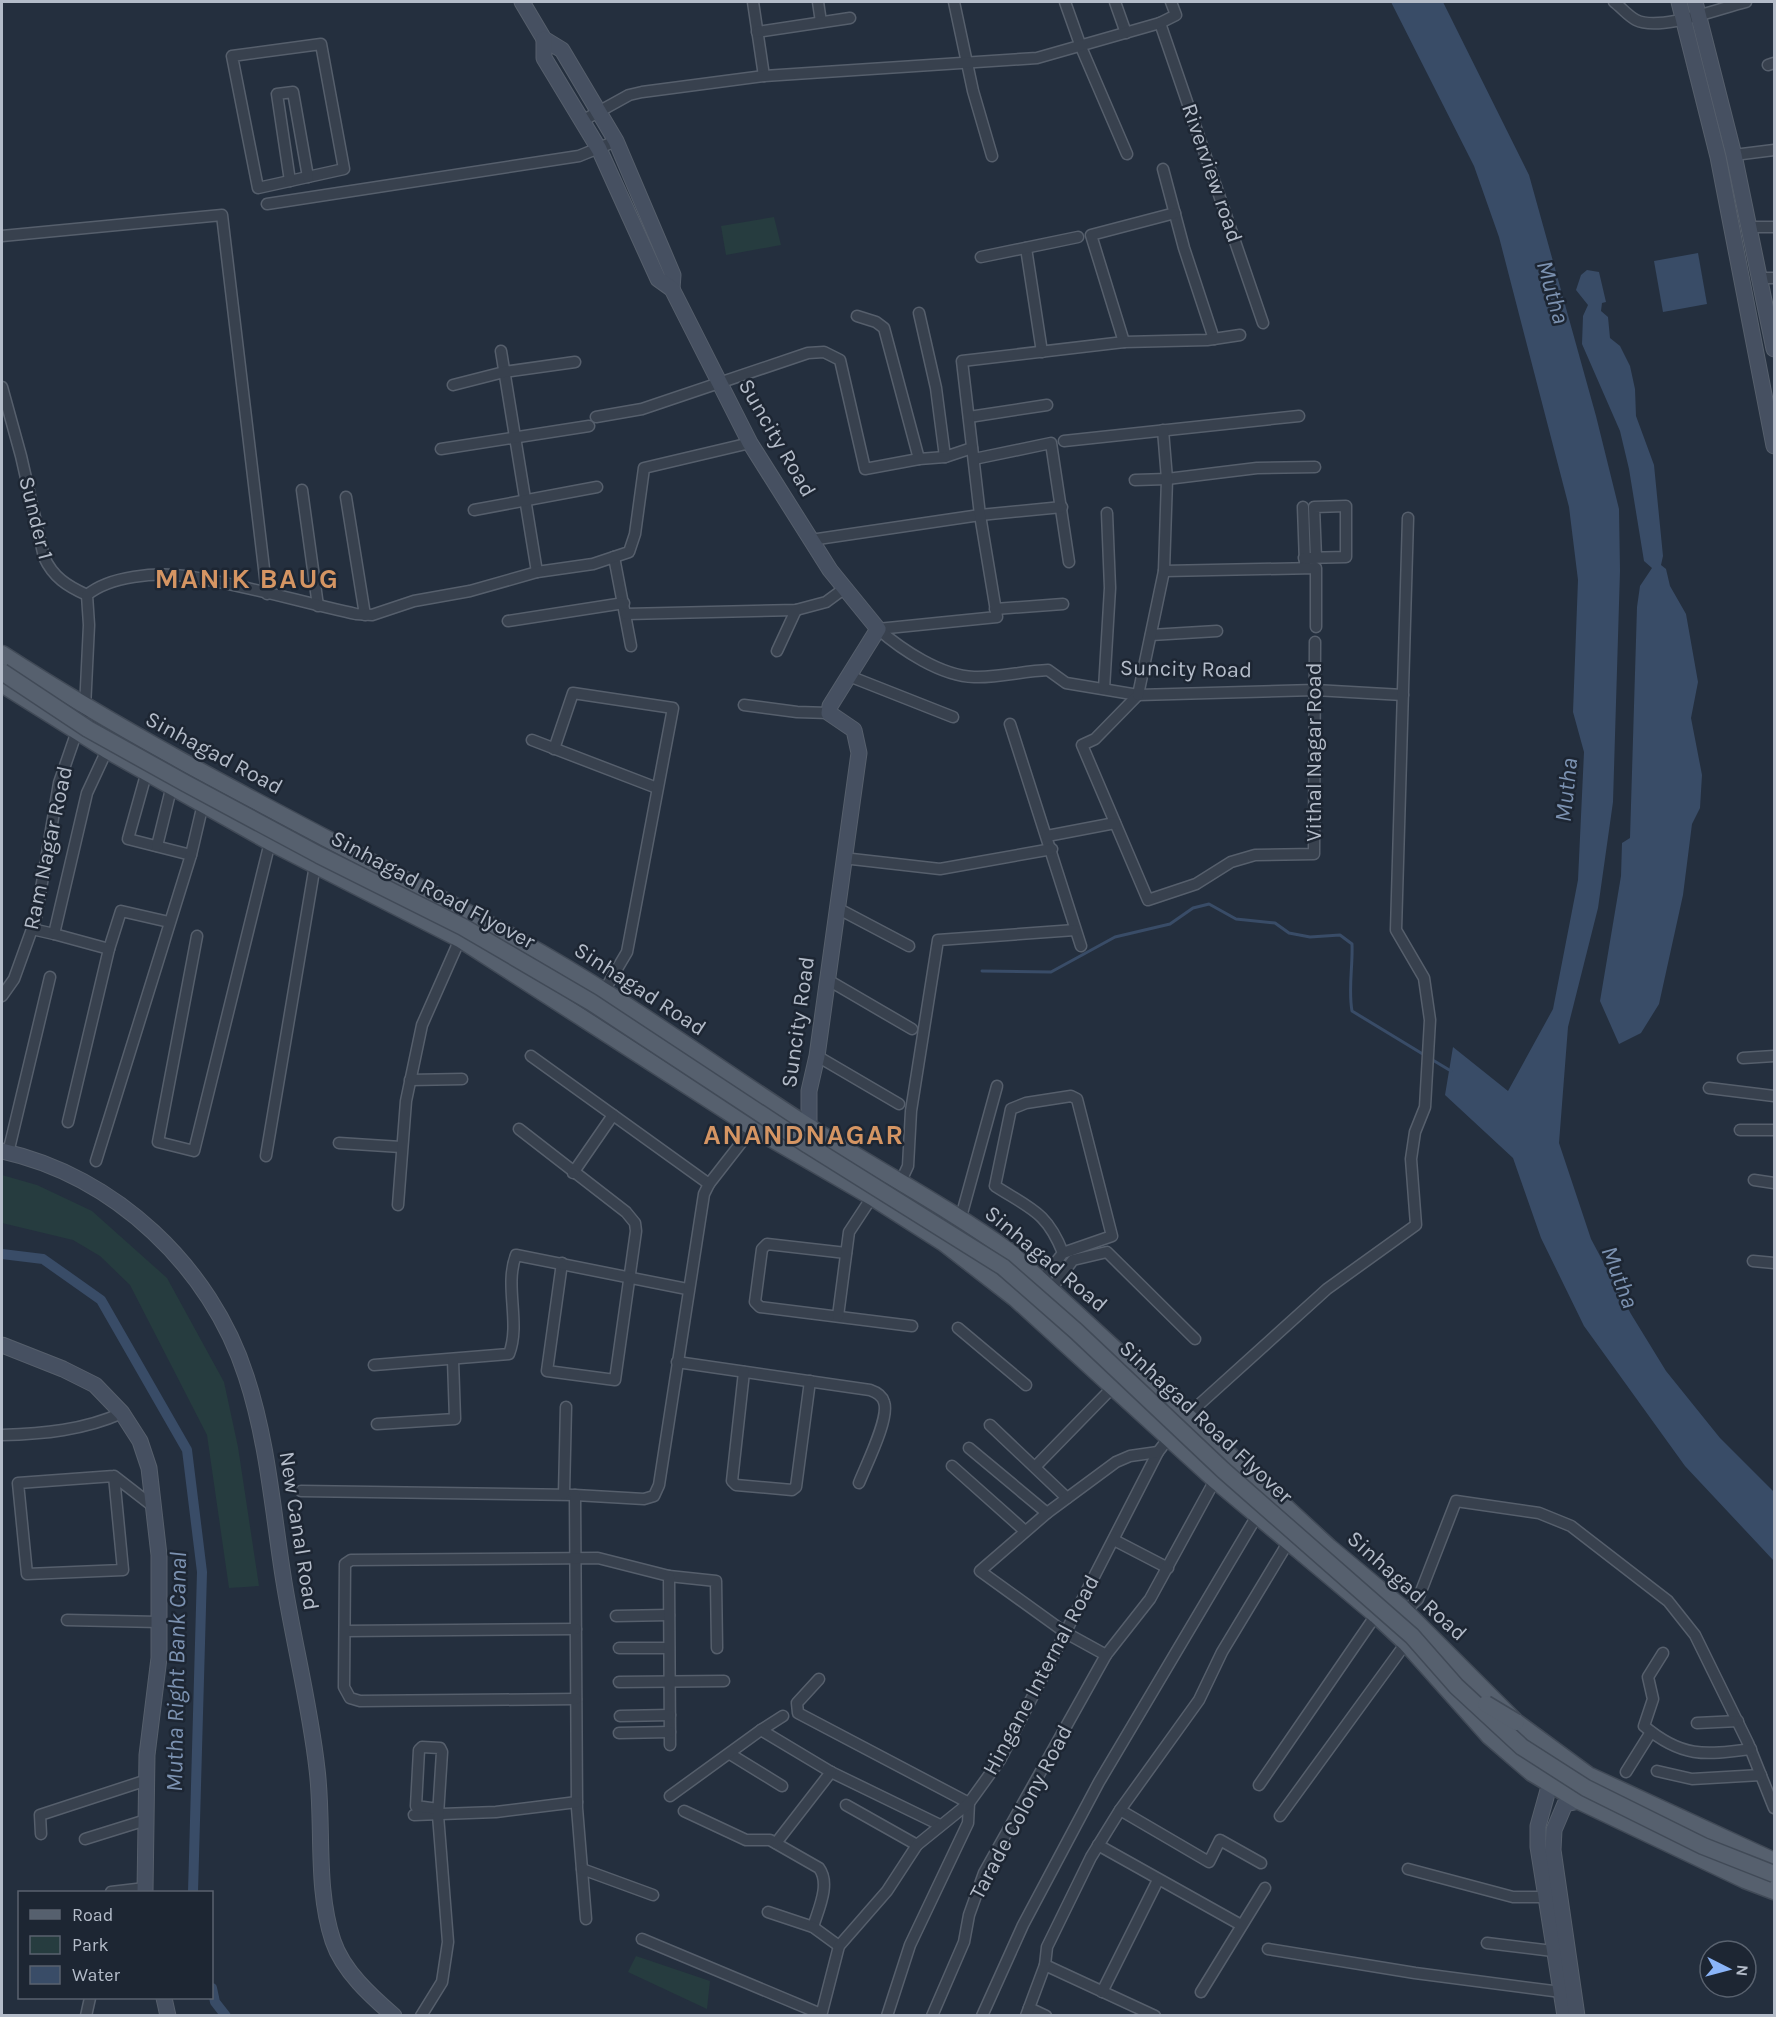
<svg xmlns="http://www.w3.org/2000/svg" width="1776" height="2017" viewBox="0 0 1776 2017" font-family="Karla,sans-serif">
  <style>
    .green { fill: #263c3f }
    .water { fill: #394c67 }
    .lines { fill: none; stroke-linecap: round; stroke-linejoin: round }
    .stream { stroke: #394c67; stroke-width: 3 }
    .canal { stroke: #394c67; stroke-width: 10 }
    .street-casing { stroke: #565f6c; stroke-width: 13 }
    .secondary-casing { stroke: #565f6c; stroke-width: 17 }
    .primary-casing { stroke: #414a57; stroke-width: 19 }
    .street { stroke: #38414e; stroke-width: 10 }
    .secondary { stroke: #465061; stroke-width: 15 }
    .primary { stroke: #56606e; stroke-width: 16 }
    .primary-bridge-casing { stroke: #414a57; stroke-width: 19; stroke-linecap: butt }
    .primary-bridge { stroke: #56606e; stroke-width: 16 }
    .labels { text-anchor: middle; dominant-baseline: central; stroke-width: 5; stroke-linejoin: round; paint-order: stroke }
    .street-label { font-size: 22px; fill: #b4bcc9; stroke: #1d2633 }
    .water-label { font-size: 24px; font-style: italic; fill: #7c92b1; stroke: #1d2633 }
    .district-label { font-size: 28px; font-weight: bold; letter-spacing: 1.5px; fill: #d59563; stroke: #1d2633 }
  </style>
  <rect width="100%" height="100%" fill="#242f3e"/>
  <!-- green -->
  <g class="green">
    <polygon points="774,217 781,245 726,255 721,226"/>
    <polygon points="2,1175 37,1185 92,1211 167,1278 224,1382 238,1447 259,1586 229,1588 207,1435 130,1285 100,1256 73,1240 2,1223"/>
    <polygon points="636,1956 710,1981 707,2009 628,1972"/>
  </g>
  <!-- water -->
  <g class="water">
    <polygon points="1391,2 1443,2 1529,175 1596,416 1619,509 1620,571 1613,802 1598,908 1568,1027 1559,1143 1591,1239 1631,1314 1666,1371 1720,1438 1774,1492 1774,1561 1685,1466 1584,1326 1541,1238 1513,1158 1445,1095 1453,1047 1508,1091 1553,1009 1578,880 1584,752 1573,712 1578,580 1569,507 1499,237 1474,166"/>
    <polygon points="1698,253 1707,304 1663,312 1654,261"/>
    <polygon points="1587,270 1599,272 1606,302 1602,303 1601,311 1608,317 1610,338 1620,346 1630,366 1635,389 1636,416 1654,465 1663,556 1661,565 1666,569 1670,586 1686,614 1698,682 1691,718 1702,775 1700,808 1692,824 1683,895 1659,1004 1641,1033 1619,1044 1600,1001 1621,876 1622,843 1630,838 1637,607 1640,586 1652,568 1644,561 1629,469 1620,431 1582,344 1583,316 1588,305 1576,290 1581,275"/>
  </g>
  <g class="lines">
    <!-- stream -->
    <g class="stream">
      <path d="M 982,971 L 1051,972 L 1115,937 L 1170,924 L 1193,908 L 1209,904 L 1236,919 L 1275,923 L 1289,933 L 1310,937 L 1340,935 L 1352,944 C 1353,967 1348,988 1352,1011 L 1426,1056"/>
      <polyline points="1431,1059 1451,1071"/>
    </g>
    <!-- canal -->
    <g class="canal">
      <polyline points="2,1254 43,1259 101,1300 187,1450 202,1572 193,1892"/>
      <polyline points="212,1988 215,2002 226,2016"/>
    </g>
    <defs>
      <g id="street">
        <polyline points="753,2 764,76"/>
        <polyline points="818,2 821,22"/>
        <polyline points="954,2 973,91 992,156"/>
        <polyline points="1065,2 1081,47 1127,154"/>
        <polyline points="1115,2 1126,33"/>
        <path d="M 1614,2 C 1621,7 1628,16 1636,20 C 1660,32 1720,8 1746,2"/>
        <polyline points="1160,23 1263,323"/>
        <polyline points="757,32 850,18"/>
        <polygon points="321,44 344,169 258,188 232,56"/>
        <polyline points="1768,65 1774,63"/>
        <polyline points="582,121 629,95 642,92 764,76 1037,58 1160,23 1176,15 1171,2"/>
        <polyline points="1734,155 1774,150"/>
        <polyline points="1163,169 1184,248 1214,339"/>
        <polyline points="290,181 277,94 293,92 308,177"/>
        <polyline points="267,204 579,156 616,141"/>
        <polyline points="1750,227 1774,227"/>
        <polyline points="2,236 222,215 267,594"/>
        <polyline points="1026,248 1042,352"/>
        <polyline points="981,257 1078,237"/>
        <polyline points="1761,278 1774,278"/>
        <polyline points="919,313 936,388 945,457 972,448"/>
        <polyline points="857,316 876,322 884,328 919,459"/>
        <polyline points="1124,342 1091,235 1175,213"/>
        <polyline points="501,351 537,572"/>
        <polyline points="453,385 504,372 575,362"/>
        <path d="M 2,387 L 21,456 L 44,557 C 53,577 67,586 87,595"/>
        <polyline points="596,417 642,409 808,353 824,352 840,360 865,469 919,459 945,457"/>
        <polyline points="969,417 1047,405"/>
        <polyline points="1064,441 1299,416"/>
        <polyline points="441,449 589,426"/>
        <polyline points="974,459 1051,443 1069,562"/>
        <polyline points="1135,480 1167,479 1257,468 1315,467"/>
        <polyline points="302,490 318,606"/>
        <polyline points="346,497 365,615"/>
        <polyline points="1303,507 1305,563"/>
        <polyline points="474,510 597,487"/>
        <polyline points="811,540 980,515 1062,507"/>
        <polyline points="614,557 631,646"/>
        <polyline points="1304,558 1346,557 1346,506 1314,507 1316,558"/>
        <polyline points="1164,571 1316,568 1316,627"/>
        <polyline points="995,609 1063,604"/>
        <polyline points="626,614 796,610 826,602 845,588"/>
        <polyline points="508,621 624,603"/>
        <polyline points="878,629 997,617 980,515 962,361 1124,342 1207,340 1240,335"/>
        <path d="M 878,629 C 902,650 941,676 974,677 C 998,678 1023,671 1048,670 L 1066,683 L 1138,695 L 1315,690 L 1403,695"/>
        <polyline points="1151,635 1217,631"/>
        <polyline points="777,651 796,610"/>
        <polyline points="849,676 953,717"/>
        <polyline points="1104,689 1110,588 1107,513"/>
        <polyline points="1138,695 1095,739 1082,745 1148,900 1196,884 1231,862 1255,855 1314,854 1315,642"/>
        <polyline points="1138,695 1164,571 1167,479 1163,430"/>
        <polyline points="744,705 797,712 829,713"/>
        <polyline points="1010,724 1081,946"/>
        <polyline points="532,740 657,788"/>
        <polyline points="554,749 573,693 673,708 627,952 604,991"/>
        <polyline points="147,771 128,839 191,855"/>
        <polyline points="1047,836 1115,823"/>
        <polyline points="157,846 172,785"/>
        <polyline points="843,858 940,869 1052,849"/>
        <polyline points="837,908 909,946"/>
        <polyline points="32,929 54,934"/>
        <polyline points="197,936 158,1142 194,1151 270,842"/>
        <polyline points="109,949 121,911 169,922"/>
        <polyline points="828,980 912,1029"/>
        <path d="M 2,996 L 14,979 L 36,918 L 59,783 L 85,708 L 89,625 L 87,595 C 110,576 156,572 185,576 C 242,584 300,602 356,614 L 372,615 L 414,601 L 470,591 L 537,572 L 593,564 L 629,552 L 635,534 L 644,468 L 750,443"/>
        <polyline points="531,1056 709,1184"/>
        <polyline points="817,1056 899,1104"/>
        <polyline points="1743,1058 1774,1056"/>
        <polyline points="410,1080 462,1079"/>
        <polyline points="1709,1088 1774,1096"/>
        <polyline points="68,1122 109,949 54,934 87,793 107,750"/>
        <polyline points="519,1129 626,1212 635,1223 636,1231 615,1380 547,1371 562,1263"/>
        <polyline points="1740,1130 1774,1130"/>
        <polyline points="339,1143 401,1147"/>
        <polyline points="8,1153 50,977"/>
        <polyline points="266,1156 315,865"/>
        <polyline points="96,1161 191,855 203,804"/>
        <polyline points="573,1173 613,1115"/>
        <polyline points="1754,1180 1774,1183"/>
        <polyline points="901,1181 908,1166 911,1111 938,940 1075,930"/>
        <polyline points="398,1205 406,1101 422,1025 460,939"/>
        <polyline points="961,1217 997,1086"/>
        <polyline points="846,1253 767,1244 762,1249 755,1302 760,1307 912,1326"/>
        <polyline points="1753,1261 1774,1263"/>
        <path d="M 1041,1281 L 1063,1253 L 1112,1236 L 1077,1099 L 1071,1096 L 1026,1103 L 1011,1109 L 995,1186 C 1031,1209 1047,1212 1063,1253"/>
        <polyline points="1051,1289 1073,1260 1107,1252 1195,1339"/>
        <polyline points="838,1316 849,1232 872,1197"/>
        <polyline points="958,1328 1026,1385"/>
        <path d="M 677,1362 L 870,1390 C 876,1392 882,1395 884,1402 C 890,1418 866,1465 859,1483"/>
        <path d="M 374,1365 L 509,1354 C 521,1323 504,1286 516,1255 L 687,1289"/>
        <polyline points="744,1372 732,1481 736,1485 792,1490 796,1487 810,1381"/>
        <polyline points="1182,1420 1327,1289 1416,1225 1411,1159 1415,1132 1425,1107 1430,1020 1424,978 1396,930 1408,518"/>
        <polyline points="377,1424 455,1419 453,1360"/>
        <polyline points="990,1425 1067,1498"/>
        <path d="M 2,1435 C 43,1434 84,1430 122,1413"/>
        <polyline points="969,1448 1047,1513"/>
        <polyline points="952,1466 1025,1531"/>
        <polyline points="1035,1467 1112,1388"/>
        <polyline points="114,1476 123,1570 27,1574 18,1483 114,1476 154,1507"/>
        <polyline points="301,1491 575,1495 644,1499 654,1496 659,1485 704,1194 709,1184 755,1125"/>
        <polyline points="564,1494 566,1407"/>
        <polyline points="575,1495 577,1808 586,1919"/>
        <polyline points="1114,1540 1168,1568"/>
        <polyline points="669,1576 716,1581 717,1648"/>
        <polyline points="1405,1611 1418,1599 1456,1501 1539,1513 1571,1526 1668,1601 1695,1635 1748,1743 1774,1808"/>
        <polyline points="616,1616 669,1615"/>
        <polyline points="67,1620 159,1622"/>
        <polyline points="345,1631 576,1629"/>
        <polyline points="619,1648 669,1648"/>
        <path d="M 1663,1653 L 1648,1677 L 1653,1699 L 1644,1726 C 1682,1758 1704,1755 1751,1749"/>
        <polyline points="1106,1655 1150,1599 1215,1480"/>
        <polyline points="819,1679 797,1703 798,1713 969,1803 968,1823 910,1945 887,2016"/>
        <polyline points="619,1682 724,1681"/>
        <polyline points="576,1699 360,1701 350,1698 344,1687 345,1564 351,1560 598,1558 669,1576 670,1745"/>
        <polyline points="620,1716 670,1715"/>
        <polyline points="1697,1723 1738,1721"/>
        <polyline points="761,1730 783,1716"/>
        <polyline points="619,1733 670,1732"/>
        <polyline points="730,1754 782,1786"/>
        <polyline points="1657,1771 1692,1779 1761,1775"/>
        <polyline points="1626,1772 1651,1732"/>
        <polyline points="1259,1785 1376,1615"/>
        <polyline points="670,1796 761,1730 831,1772 940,1825"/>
        <polyline points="846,1805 917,1845"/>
        <polyline points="1120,1810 1209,1862 1220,1840 1261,1863"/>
        <path d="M 684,1811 L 746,1840 L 770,1840 L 819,1868 C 831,1884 818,1910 813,1927"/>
        <polyline points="414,1815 496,1812 577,1802"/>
        <polyline points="1280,1816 1406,1643"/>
        <polyline points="41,1834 40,1815 147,1780"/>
        <polyline points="85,1839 146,1820"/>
        <polyline points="776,1843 831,1772"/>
        <polyline points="1098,1845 1241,1925"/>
        <polyline points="582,1869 653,1895"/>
        <polyline points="1408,1869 1513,1897 1547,1897"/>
        <polyline points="111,1892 145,1888"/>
        <polyline points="768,1912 813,1927 839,1946"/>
        <polyline points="642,1939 821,2014"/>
        <polyline points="1487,1943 1561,1952"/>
        <polyline points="1268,1949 1415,1973 1561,1992"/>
        <polyline points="1045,1965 1155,2016"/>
        <polyline points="1102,1992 1158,1880"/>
        <polyline points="1201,1992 1265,1888"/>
        <polyline points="1029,2008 1046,2016"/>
        <polyline points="86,2016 90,1998"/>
        <polyline points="421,2016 442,1982 448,1942 438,1815 442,1752 440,1748 422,1747 419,1750 416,1806 438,1809"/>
        <polyline points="821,2016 839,1946 887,1891 917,1845 969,1803 1000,1760 1158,1452 1171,1435"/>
        <polyline points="932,2016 964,1942 969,1915 984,1873 1106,1655 1066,1633 980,1571 1047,1513 1116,1462 1130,1456 1158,1452"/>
        <polyline points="982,2016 1023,1925 1099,1782 1258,1514"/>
        <polyline points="1026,2016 1045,1965 1047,1947 1091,1857 1120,1810 1199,1700 1222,1652 1289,1541"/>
      </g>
      <g id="secondary">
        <polyline points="522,2 544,39 562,50 616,141 673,275 672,289"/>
        <polyline points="1679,2 1718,157 1774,446"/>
        <polyline points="1695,2 1734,155 1774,349"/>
        <polyline points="544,39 544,58 599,149 658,279 672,289 750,443 830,570 878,629 830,706 829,713 854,730 859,753 817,1056 809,1091 809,1127 803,1136"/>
        <path d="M 2,1151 C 115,1176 211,1267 246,1376 C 268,1442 273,1514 284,1582 C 294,1644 310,1706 317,1769 C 324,1825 315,1887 333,1941 C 343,1971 371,1996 394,2016"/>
        <polyline points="2,1345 63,1369 95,1385 122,1413 140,1441 149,1468 159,1555 159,1658 147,1755 145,1892"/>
        <polyline points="1559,1778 1550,1783 1538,1826 1538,1847 1565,2016"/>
        <polyline points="164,1998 168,2016"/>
        <polyline points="1577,2016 1553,1850 1554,1830 1565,1804 1579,1801"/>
      </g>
      <g id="primary">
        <path d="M 2,654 C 167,761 345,846 518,940 C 618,995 710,1063 806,1125 C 875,1169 945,1205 1011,1253 L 1329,1547 L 1401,1607 L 1516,1722 L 1588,1775 L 1774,1861"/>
        <polyline points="2,684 107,750 270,842 460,939 753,1128 872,1197 944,1243 1016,1299 1215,1480 1376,1615 1406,1643 1489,1736 1532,1773 1579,1801 1745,1880 1774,1891"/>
      </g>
    </defs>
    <!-- street casing -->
    <use href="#street" class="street-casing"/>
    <!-- secondary casing -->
    <use href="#secondary" class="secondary-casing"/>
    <!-- primary casing -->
    <use href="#primary" class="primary-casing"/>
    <!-- street -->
    <use href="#street" class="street"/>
    <!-- secondary -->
    <use href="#secondary" class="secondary"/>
    <!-- primary -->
    <use href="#primary" class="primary"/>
    <defs>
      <g id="primary-bridge">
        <polyline points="2,672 88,729 185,783 319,855 463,927 591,1002 808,1145 1003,1267 1076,1331 1223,1470 1412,1636 1456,1686 1522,1747 1586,1788 1703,1846 1774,1874"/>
        <polyline points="1486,1704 1516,1722"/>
      </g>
    </defs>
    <!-- primary-bridge casing -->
    <use href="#primary-bridge" class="primary-bridge-casing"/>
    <!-- primary-bridge -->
    <use href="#primary-bridge" class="primary-bridge"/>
  </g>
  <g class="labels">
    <!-- street labels -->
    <g class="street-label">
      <text transform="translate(1212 173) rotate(71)">Riverview road</text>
      <text transform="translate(777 438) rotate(60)">Suncity Road</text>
      <text transform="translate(36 518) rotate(76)">Sunder 1</text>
      <text transform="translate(1186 669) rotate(1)">Suncity Road</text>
      <text transform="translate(1314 752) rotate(-90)">Vithal Nagar Road</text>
      <text transform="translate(214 753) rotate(28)">Sinhagad Road</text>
      <text transform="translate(48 848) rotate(-78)">Ram Nagar Road</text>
      <text transform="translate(433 890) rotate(28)">Sinhagad Road Flyover</text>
      <text transform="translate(640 989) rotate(33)">Sinhagad Road</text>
      <text transform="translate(798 1022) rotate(-82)">Suncity Road</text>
      <text transform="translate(1046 1259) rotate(40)">Sinhagad Road</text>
      <text transform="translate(1206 1422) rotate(43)">Sinhagad Road Flyover</text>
      <text transform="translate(299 1531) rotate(81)">New Canal Road</text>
      <text transform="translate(1407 1586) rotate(42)">Sinhagad Road</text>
      <text transform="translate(1041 1675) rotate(-62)">Hingane Internal Road</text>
      <text transform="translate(1021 1812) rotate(-62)">Tarade Colony Road</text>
    </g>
    <!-- water labels -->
    <g class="water-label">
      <text transform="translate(1553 292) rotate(74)">Mutha</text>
      <text transform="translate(1566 790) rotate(-84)">Mutha</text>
      <text transform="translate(1620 1277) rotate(69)">Mutha</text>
      <text transform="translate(176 1672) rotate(-89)">Mutha Right Bank Canal</text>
    </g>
    <!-- district labels -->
    <g class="district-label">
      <text x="247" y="578">MANIK BAUG</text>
      <text x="804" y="1134">ANANDNAGAR</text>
    </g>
  </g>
  <!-- border -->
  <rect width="1776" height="2017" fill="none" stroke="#b4bcc9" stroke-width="6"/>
  <!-- legend -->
  <rect x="18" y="1891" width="195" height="108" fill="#1d2633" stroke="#59626f" stroke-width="1.5"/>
  <rect x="30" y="1910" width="30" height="9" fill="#56606e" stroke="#59626f" stroke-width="1.5"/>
  <text x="72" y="1921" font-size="18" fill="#b4bcc9">Road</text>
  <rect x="30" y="1936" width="30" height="18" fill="#263c3f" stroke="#59626f" stroke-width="1.5"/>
  <text x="72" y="1951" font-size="18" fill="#b4bcc9">Park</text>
  <rect x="30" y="1966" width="30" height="18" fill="#394c67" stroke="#59626f" stroke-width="1.5"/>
  <text x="72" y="1981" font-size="18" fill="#b4bcc9">Water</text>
  <!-- north arrow -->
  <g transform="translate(1728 1969) rotate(96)"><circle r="28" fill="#1d2633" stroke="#59626f" stroke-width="1.5"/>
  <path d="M0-4.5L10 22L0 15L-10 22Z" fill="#8ab4f8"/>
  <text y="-9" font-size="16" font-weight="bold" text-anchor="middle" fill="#b4bcc9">N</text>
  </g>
</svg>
